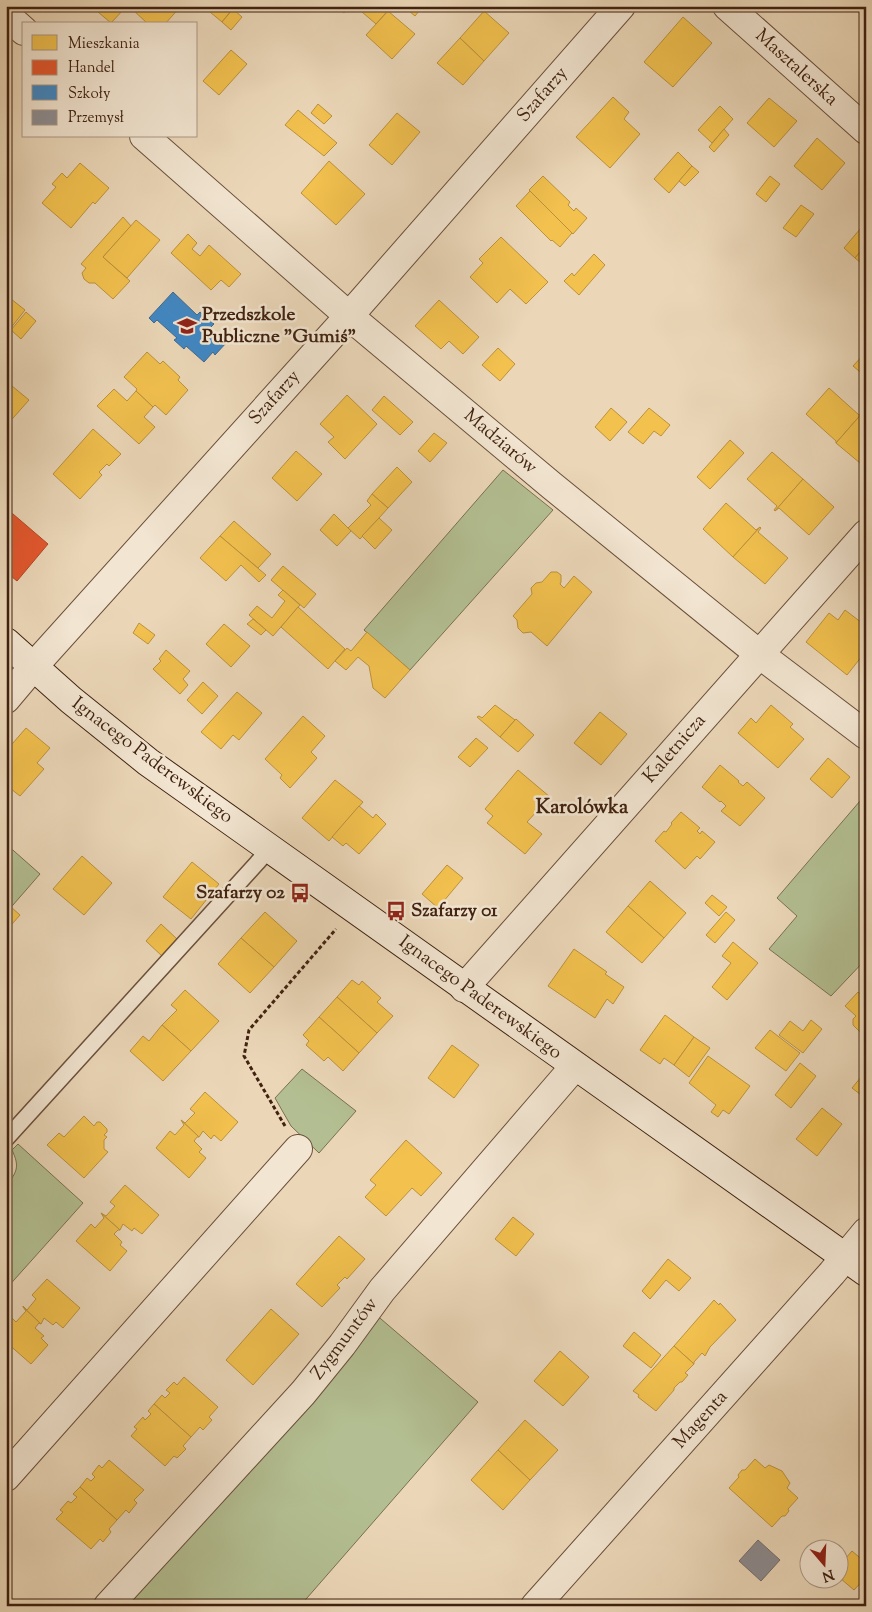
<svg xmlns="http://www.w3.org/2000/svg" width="872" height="1612" viewBox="0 0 872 1612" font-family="'Sorts Mill Goudy',serif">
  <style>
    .green { fill: #b3bf92; stroke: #7a7051 }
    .homes { fill: #f2c14e; stroke: #bd913b }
    .shops { fill: #e4572e; stroke: #b34725 }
    .schools { fill: #3f88c5; stroke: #3f698f }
    .industry { fill: #8d8d92; stroke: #766d6b }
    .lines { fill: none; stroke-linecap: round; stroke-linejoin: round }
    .lane-casing { stroke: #6b4f3a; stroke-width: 18 }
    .street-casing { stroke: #6b4f3a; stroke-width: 30 }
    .secondary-casing { stroke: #402210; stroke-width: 30 }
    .path { stroke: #402210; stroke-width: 3; stroke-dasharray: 4 2.5; stroke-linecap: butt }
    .lane { stroke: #f2e5d1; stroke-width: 15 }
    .street { stroke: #f2e5d1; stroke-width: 28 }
    .secondary { stroke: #f2e5d1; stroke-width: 28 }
    .labels { text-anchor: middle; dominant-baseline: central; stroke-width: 5; stroke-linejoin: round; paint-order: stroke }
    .street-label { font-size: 19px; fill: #402210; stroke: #f2e5d1 }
    .poi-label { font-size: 19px; font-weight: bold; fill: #402210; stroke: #f2e5d1; text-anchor: start }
    .neighbourhood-label { font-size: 20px; font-weight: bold; fill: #402210; stroke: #f2e5d1 }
  </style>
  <rect width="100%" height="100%" fill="#ebd7b8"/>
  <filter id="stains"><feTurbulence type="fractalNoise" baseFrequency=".004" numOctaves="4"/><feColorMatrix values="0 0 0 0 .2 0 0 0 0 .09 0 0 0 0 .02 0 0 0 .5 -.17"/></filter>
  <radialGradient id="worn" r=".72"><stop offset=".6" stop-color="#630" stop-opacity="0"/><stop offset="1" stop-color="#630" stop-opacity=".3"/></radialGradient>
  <!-- green -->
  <g class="green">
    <polygon points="503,470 553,510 410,670 364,630"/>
    <polygon points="866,794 866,959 831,996 769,949 797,916 777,898"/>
    <polygon points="6,844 40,874 6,913"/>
    <polygon points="302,1069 356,1111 319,1153 291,1126 275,1098"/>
    <path d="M 18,1144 L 83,1203 L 6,1289 L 6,1186 C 17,1172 20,1167 12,1150 Z"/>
    <polygon points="374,1313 478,1402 300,1606 127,1606"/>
  </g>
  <!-- homes -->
  <g class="homes">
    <polygon points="91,6 181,6 165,24 148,24 132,9 124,9 111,23"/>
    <polygon points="223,6 230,12 222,22 204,7"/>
    <polygon points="336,6 350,6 344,13"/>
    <polygon points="355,6 392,6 376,24"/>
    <polygon points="403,6 423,6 415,16"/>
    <polygon points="233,9 242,17 231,30 222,22"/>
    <polygon points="388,11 415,34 392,59 366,35"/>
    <polygon points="484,11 509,33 484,61 460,38"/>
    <polygon points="683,17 712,43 673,87 644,62"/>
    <polygon points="460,38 484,61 463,85 437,63"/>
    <polygon points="231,50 247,64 219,95 203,81"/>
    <polygon points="613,97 629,112 624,119 640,134 610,168 576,137"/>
    <polygon points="769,98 797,121 774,147 747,123"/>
    <polygon points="318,104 332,116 324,124 311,113"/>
    <polygon points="720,106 733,119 712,143 698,130"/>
    <polygon points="298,110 337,143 324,156 285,125"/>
    <polygon points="397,113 420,132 392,165 369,145"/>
    <polygon points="724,129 729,135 714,152 709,147"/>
    <polygon points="817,138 845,163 822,190 794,166"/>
    <polygon points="678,152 692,166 669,193 654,179"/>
    <polygon points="329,161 365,194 336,225 301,193"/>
    <polygon points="80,163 109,188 95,204 93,202 71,228 42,203 56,187 52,184 62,173 67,178"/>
    <polygon points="692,166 699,172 685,186 679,181"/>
    <polygon points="543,176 570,202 568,205 574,211 576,208 587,218 573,234 529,190"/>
    <polygon points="770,176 780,184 766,202 756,194"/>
    <polygon points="530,191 572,233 560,247 552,240 551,241 516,206"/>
    <polygon points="801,205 814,214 796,237 783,228"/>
    <polygon points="123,217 131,226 103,257 130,281 113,299 95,283 89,283 84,279 82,273 86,268 81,264"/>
    <polygon points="136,220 160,240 127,278 103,257"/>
    <polygon points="866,222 866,245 855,258 844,248"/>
    <polygon points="188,234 197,243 192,249 200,256 209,245 241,274 229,287 221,280 211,290 171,253"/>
    <polygon points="501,237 548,282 526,304 510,289 497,303 470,277 483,263 479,259"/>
    <polygon points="866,245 866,267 855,258"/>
    <polygon points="594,254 605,265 579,295 564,281 572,273 574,276"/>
    <polygon points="6,295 25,310 10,329 6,326"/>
    <polygon points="439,300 479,337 463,354 449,341 441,349 415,326"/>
    <polygon points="26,312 36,321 21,339 11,330"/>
    <polygon points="498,348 515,364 500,381 482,365"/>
    <polygon points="147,352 160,364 163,361 180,377 178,380 188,390 166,415 155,405 153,407 136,391 137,389 124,377"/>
    <polygon points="866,352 866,377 853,366"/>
    <polygon points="6,381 29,400 6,426"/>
    <polygon points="829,388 859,415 864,411 836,443 836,441 806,414"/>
    <polygon points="114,389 127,401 136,391 153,407 144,417 155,427 139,444 97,406"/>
    <polygon points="347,395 377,424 345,459 328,442 334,437 320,424"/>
    <polygon points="384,396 413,422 400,435 372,410"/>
    <polygon points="611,408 627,422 610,441 595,427"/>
    <polygon points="649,408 670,425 661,436 654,431 643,444 628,432"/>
    <polygon points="864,411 861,416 866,421 866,468 836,443"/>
    <polygon points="93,429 121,454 109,466 107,464 99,472 102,475 80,499 53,474"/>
    <polygon points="434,433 447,443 430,462 418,451"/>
    <polygon points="730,440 744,453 710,489 697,477"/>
    <polygon points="296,451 322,474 297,501 272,478"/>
    <polygon points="772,452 803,479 775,511 774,510 777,506 747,479"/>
    <polygon points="397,467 412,482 388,508 372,494"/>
    <polygon points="803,479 834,507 809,535 779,508 775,511"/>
    <polygon points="372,494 388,508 360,539 348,528 371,505 367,501"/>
    <polygon points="726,503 756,530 760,527 733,557 703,529"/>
    <polygon points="334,514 351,531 337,546 320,530"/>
    <polygon points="379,518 392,530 375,549 362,536"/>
    <polygon points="234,521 271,554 258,568 220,536"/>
    <polygon points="760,527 761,528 758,532 788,558 765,584 733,557"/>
    <polygon points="220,536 266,575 259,582 241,565 226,581 200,558"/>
    <polygon points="283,566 316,594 304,608 271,580"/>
    <polygon points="551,572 557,572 561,575 561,582 560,584 564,588 574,576 592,592 547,646 531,632 523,633 518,628 517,620 513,616 532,594 531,588 536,583 542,582"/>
    <polygon points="283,590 300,605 273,636 249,615 257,606 272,618 285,601 278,595"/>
    <polygon points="298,607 345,649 328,669 281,627"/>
    <polygon points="845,610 866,626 866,651 847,675 806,642 829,613 838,620"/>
    <polygon points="253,619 266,630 261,635 247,624"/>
    <polygon points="139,623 155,635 148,644 133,633"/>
    <polygon points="224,624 250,646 231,667 206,644"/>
    <polygon points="367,632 410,670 385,698 373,688 369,666 358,657 346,670 335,661 347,648 351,651"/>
    <polygon points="166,650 190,671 183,679 188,685 180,694 153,669 161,661 159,659"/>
    <polygon points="866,666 866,678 860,673"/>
    <polygon points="203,682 218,696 202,714 187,700"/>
    <polygon points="237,692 262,713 239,740 233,735 221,749 201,732"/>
    <polygon points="495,705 515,720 500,737 477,717 479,716 482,718"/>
    <polygon points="771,705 793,724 790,727 804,739 778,768 738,733 751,718 756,723"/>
    <polygon points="600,712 627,734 601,765 574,743"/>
    <polygon points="303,716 325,736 311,752 317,758 290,788 280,778 282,775 265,759"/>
    <polygon points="516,719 534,735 518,752 500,737"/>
    <polygon points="26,728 50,748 37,763 44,769 20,796 6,785 6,751"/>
    <polygon points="476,738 488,748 470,767 458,757"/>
    <polygon points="828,758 850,777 832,798 810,779"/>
    <polygon points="720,765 739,781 738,782 743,786 747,782 765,798 740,826 721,811 726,806 721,801 720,802 702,787"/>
    <polygon points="518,770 550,797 527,822 542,834 525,854 487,823 493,816 485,809"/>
    <polygon points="335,780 363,802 329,841 302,818"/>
    <polygon points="359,806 373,818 376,814 386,824 359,854 346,843 343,846 332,837"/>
    <polygon points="681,812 700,828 697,831 700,834 702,831 715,842 700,859 697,856 685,869 655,841 664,831 666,832 672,824 671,823"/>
    <polygon points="82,856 112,883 84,915 53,889"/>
    <polygon points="192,862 219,884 191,919 163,897"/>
    <polygon points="447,865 463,878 438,908 422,894"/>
    <polygon points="650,881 686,913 664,938 628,906"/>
    <polygon points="712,895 727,907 719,916 705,903"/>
    <polygon points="628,906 664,938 642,963 606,932"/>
    <polygon points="11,907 20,915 6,931 6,913"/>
    <polygon points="265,912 297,941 274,967 241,938"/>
    <polygon points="726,912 735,920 715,943 706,935"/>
    <polygon points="161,924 177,939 162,956 146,941"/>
    <polygon points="241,938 274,967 250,993 218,964"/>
    <polygon points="733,942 758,963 727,1000 712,987 731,963 722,956"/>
    <polygon points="574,949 607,972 605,974 624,987 613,1004 607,999 595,1018 548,986"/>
    <polygon points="352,980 359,985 362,981 381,998 377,1002 393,1016 377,1033 337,997"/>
    <polygon points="185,990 219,1021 191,1051 162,1025 177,1010 171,1005"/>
    <polygon points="858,992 866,999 866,1033 864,1031 860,1032 853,1025 853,1019 856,1016 845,1006"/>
    <polygon points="337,997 377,1033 359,1053 319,1017"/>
    <polygon points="665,1015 694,1037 674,1065 664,1058 660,1064 640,1050"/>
    <polygon points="319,1017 359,1053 343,1071 328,1057 324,1061 306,1045 309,1041 303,1035"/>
    <polygon points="811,1020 822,1029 803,1053 779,1035 790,1021 803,1031"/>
    <polygon points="162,1025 191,1051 163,1081 130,1051 143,1036 149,1041"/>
    <polygon points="770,1030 800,1053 786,1071 755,1048"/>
    <polygon points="694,1037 710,1048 689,1077 674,1065"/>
    <polygon points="452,1045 479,1065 454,1098 428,1078"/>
    <polygon points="708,1056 750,1086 729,1114 723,1110 718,1117 711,1112 716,1105 689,1083"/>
    <polygon points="800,1063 816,1076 791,1108 775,1095"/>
    <polygon points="866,1071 866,1097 865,1098 852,1088"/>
    <polygon points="205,1092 238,1122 221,1141 214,1135 211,1139 203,1131 199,1137 181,1120 185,1123 195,1113 190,1109"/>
    <polygon points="822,1108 842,1124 817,1156 796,1139"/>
    <polygon points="84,1116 94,1126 97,1122 100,1122 107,1129 107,1132 104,1135 107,1137 104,1140 104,1149 108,1152 84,1178 47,1145 59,1133 64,1137"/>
    <polygon points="181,1120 199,1137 197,1137 194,1141 202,1149 199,1152 206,1158 189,1178 156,1148 170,1131 175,1135 184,1125"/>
    <polygon points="406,1140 442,1173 421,1196 412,1188 386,1216 365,1197 376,1185 370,1180"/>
    <polygon points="125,1185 159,1215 142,1234 134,1228 132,1231 123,1224 120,1230 101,1213 106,1216 115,1206 110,1202"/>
    <polygon points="101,1213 120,1230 118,1230 114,1234 122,1242 120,1245 127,1251 110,1271 76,1241 91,1224 95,1228 104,1218"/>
    <polygon points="513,1217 534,1234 516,1256 495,1239"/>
    <polygon points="339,1236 365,1259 347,1279 345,1277 337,1285 340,1288 322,1307 296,1284"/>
    <polygon points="668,1259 691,1278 679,1291 666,1280 650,1299 642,1291"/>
    <polygon points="47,1279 80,1308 63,1328 56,1322 53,1325 44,1318 41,1324 23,1307 23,1306 27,1310 36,1299 32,1295"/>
    <polygon points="714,1300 719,1305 720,1303 736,1320 710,1347 705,1356 702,1353 694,1362 694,1364 674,1346"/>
    <polygon points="23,1307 41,1324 39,1323 35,1328 44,1336 41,1338 48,1345 31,1364 6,1342 6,1325 12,1318 16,1322 26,1311"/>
    <polygon points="271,1309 299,1334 253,1385 226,1360"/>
    <polygon points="634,1332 661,1355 651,1368 623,1346"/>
    <polygon points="674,1346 694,1364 685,1373 688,1375 682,1382 680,1382 674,1388 674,1390 656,1411 638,1397 639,1395 633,1391"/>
    <polygon points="560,1351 589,1377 563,1406 534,1381"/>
    <polygon points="184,1377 218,1407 209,1417 212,1420 203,1430 200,1427 191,1437 154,1404 162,1395 165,1398 170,1393 166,1390 174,1382 177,1385"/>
    <polygon points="154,1404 191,1437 183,1446 186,1449 177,1458 174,1456 165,1466 131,1436 137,1429 134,1427 143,1417 145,1420 151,1414 148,1411"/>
    <polygon points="525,1420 558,1450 530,1480 498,1450"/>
    <polygon points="498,1450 530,1480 503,1510 471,1480"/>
    <polygon points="755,1459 765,1468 769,1465 782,1471 790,1483 787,1488 798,1498 788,1509 789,1511 785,1516 782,1516 772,1527 729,1488 739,1477 738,1475 742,1470 745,1470"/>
    <polygon points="109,1460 144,1490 134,1500 137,1503 129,1513 126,1510 117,1520 80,1487 87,1478 91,1481 95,1477 92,1474 99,1465 102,1468"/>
    <polygon points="80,1487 117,1520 109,1529 111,1532 103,1542 100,1539 91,1549 56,1519 63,1512 60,1510 68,1501 71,1503 77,1497 73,1494"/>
    <polygon points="852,1551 866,1563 866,1577 854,1590 840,1578 840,1565"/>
  </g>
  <!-- shops -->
  <polygon class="shops" points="6,508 48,544 17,581 6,572"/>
  <!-- schools -->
  <polygon class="schools" points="173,292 197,315 200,312 214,324 210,328 227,342 215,355 213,352 204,362 186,346 184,349 174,340 177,338 157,320 154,323 149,318"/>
  <!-- industry -->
  <polygon class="industry" points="758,1540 780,1560 761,1581 739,1561"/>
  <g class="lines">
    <defs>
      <polyline id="lane" points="6,1139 257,863 270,848"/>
      <g id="street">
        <polyline points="727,6 866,130"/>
        <polyline points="6,15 24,31"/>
        <polyline points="144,136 349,316 551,485 759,654 866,735"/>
        <polyline points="6,699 33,667 349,316 621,6"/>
        <polyline points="464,988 866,534"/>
        <polyline points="6,1477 298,1149"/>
        <polyline points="108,1606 303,1393 342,1345 382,1290 575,1066"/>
        <polyline points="535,1606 832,1273 866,1232"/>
      </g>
      <polyline id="secondary" points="6,642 71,700 148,762 866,1272"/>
    </defs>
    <!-- lane casing -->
    <use href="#lane" class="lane-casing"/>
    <!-- street casing -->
    <use href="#street" class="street-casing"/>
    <!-- secondary casing -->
    <use href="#secondary" class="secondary-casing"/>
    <!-- path -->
    <polyline class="path" points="285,1126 244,1056 249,1030 336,929"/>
    <!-- lane -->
    <use href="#lane" class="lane"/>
    <!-- street -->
    <use href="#street" class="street"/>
    <!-- secondary -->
    <use href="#secondary" class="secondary"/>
  </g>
  <!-- icons -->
  <defs>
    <symbol id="school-bare" viewBox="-9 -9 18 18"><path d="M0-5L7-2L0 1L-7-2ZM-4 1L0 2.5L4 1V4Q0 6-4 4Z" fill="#8f2418" stroke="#f2e5d1" stroke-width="2.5" paint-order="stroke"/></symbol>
    <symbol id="bus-bare" viewBox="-9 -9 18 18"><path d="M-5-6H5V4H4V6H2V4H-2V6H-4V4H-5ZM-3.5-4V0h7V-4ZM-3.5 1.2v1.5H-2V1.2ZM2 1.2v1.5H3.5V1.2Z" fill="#8f2418" stroke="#f2e5d1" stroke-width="2.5" paint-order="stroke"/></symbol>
  </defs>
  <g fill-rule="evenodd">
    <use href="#school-bare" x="173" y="312" width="28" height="28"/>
    <use href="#bus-bare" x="286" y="879" width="28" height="28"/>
    <use href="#bus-bare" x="382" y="897" width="28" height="28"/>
  </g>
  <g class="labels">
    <!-- street labels -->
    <g class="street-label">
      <text transform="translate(796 68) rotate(42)">Masztalerska</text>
      <text transform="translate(543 95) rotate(-49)">Szafarzy</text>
      <text transform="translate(275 398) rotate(-48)">Szafarzy</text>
      <text transform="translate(500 442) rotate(40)">Madziarów</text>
      <text transform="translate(675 749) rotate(-49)">Kaletnicza</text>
      <text transform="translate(152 761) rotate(37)">Ignacego Paderewskiego</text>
      <text transform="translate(480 998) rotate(36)">Ignacego Paderewskiego</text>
      <text transform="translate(345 1339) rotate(-53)">Zygmuntów</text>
      <text transform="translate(701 1420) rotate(-48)">Magenta</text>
    </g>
    <!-- poi labels -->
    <g class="poi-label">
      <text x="202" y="315">Przedszkole<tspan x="202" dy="22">Publiczne "Gumiś"</tspan></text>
      <text x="285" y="893" text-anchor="end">Szafarzy 02</text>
      <text x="411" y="911">Szafarzy 01</text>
    </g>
    <!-- neighbourhood labels -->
    <g class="neighbourhood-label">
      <text x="582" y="808">Karolówka</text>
    </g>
  </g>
  <!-- margin -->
  <rect width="872" height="1612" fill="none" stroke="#ebd7b8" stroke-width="25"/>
  <rect x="8" y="8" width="857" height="1597" fill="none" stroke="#402210" stroke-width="2.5"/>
  <rect x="12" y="12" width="847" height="1587" fill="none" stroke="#402210"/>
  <!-- legend -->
  <rect x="22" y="22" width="175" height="115" fill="#f2e5d1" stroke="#ab9784"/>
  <rect x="32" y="35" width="25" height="15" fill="#f2c14e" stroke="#ab9784"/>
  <text x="68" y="48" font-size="15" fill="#402210">Mieszkania</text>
  <rect x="32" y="60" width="25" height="15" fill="#e4572e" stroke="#ab9784"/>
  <text x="68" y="72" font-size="15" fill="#402210">Handel</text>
  <rect x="32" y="85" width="25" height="15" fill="#3f88c5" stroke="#ab9784"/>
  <text x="68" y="98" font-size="15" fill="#402210">Szkoły</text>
  <rect x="32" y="110" width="25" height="15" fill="#8d8d92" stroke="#ab9784"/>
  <text x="68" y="122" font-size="15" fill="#402210">Przemysł</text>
  <!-- north arrow -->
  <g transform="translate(824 1564) rotate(161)"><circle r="24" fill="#f2e5d1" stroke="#ab9784"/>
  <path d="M0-4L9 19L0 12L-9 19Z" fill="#8f2418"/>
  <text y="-8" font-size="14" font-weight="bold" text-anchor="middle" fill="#402210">N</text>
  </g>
  <rect width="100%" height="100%" filter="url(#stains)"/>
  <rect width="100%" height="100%" fill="url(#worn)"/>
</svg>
